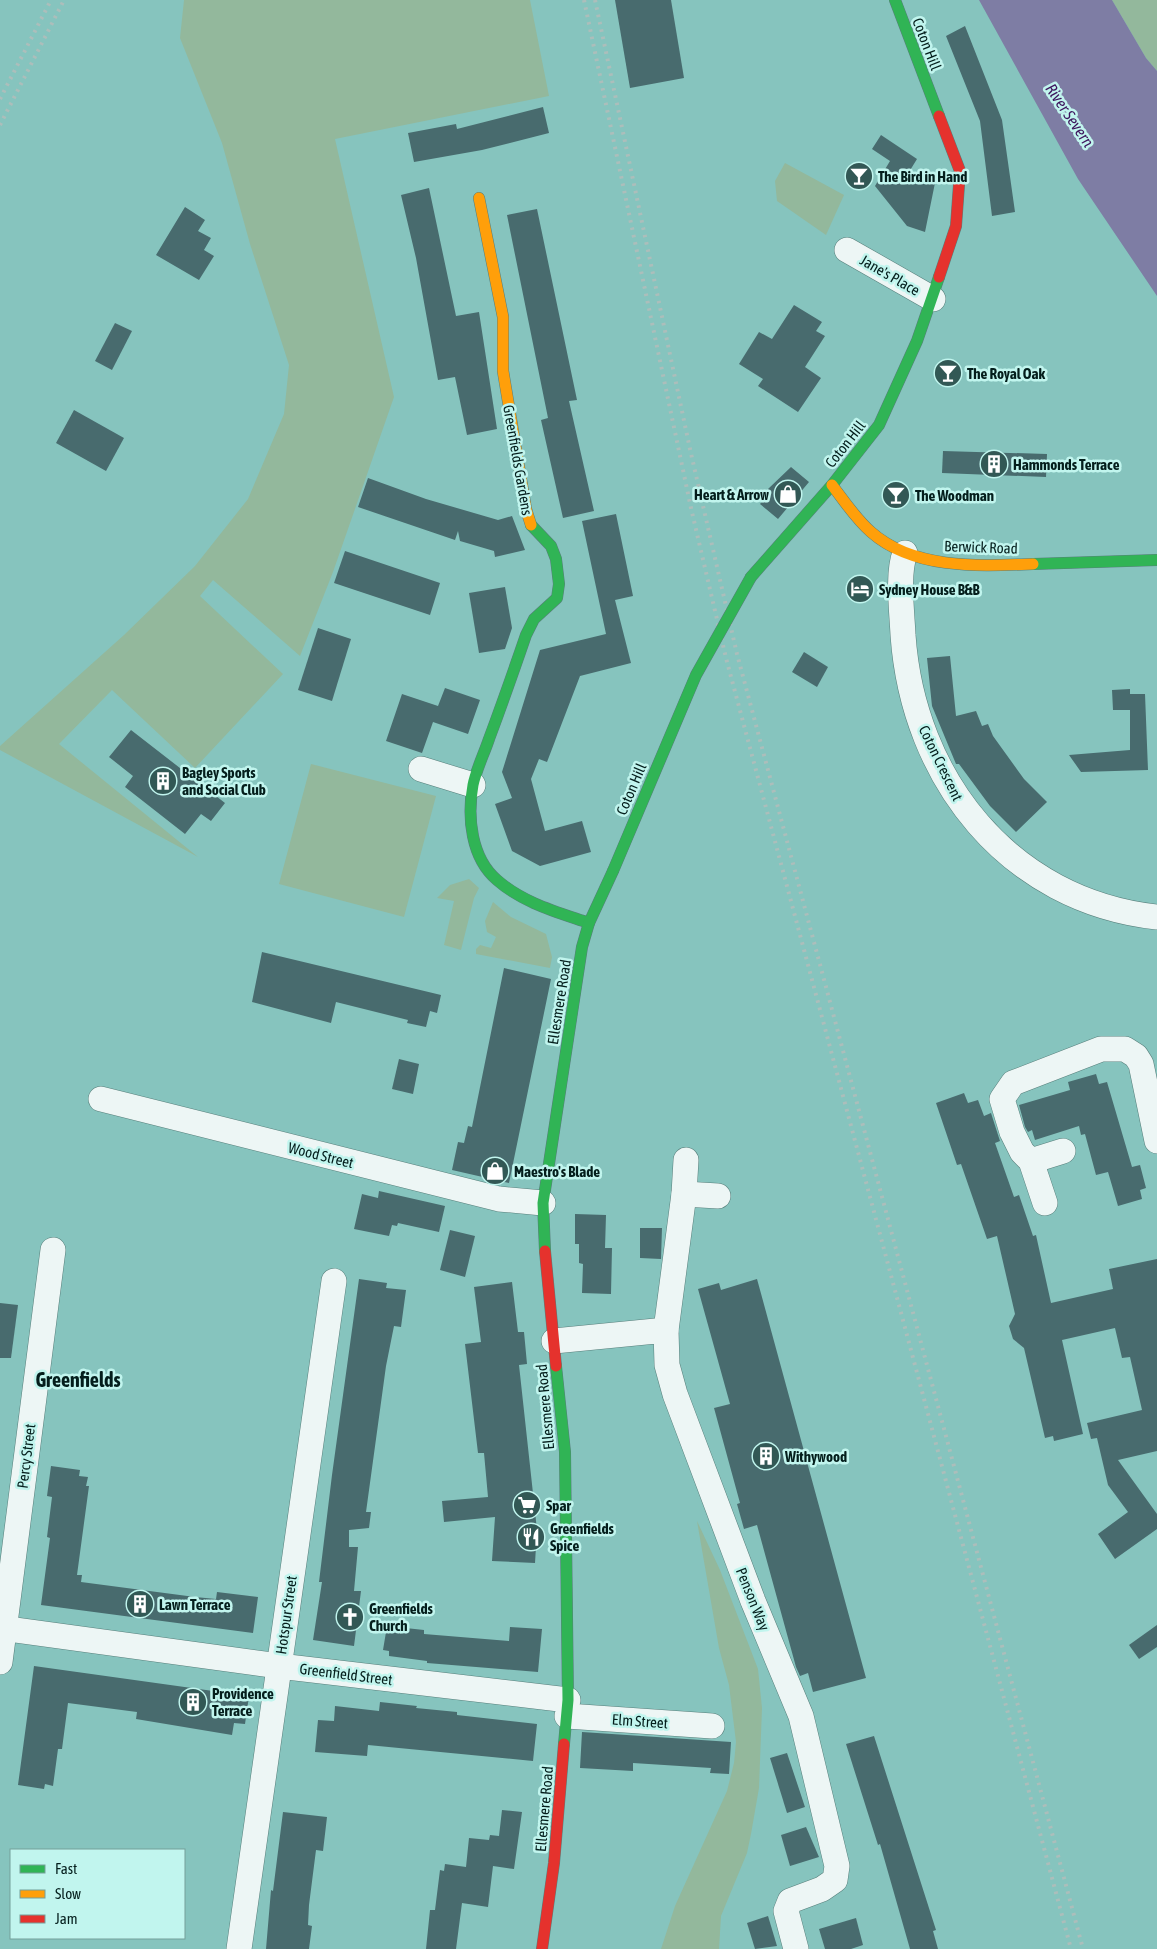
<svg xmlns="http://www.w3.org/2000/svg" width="1157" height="1949" viewBox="0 0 1157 1949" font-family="'Asap Condensed',sans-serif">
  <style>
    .green { fill: #93b89c }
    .water { fill: #7e7da4 }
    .building { fill: #486b6e }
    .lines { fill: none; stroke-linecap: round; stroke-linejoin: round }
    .street-casing { stroke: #577f7b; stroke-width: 26 }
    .fast-casing { stroke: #577f7b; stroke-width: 12 }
    .slow-casing { stroke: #577f7b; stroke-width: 12 }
    .jam-casing { stroke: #577f7b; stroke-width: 12 }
    .street { stroke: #edf6f5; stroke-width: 25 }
    .fast { stroke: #30b455; stroke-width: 11 }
    .slow { stroke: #ff9f0a; stroke-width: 11 }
    .jam { stroke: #e5322d; stroke-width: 11 }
    .rail { stroke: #acbebb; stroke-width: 4; stroke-dasharray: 2.5 5; stroke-linecap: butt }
    .fast-bridge-casing { stroke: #577f7b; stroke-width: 12; stroke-linecap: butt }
    .fast-bridge { stroke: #30b455; stroke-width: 11 }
    .labels { text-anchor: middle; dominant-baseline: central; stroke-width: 5; stroke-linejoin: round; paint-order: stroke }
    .street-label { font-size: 15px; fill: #041e1c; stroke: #c1f5ee }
    .poi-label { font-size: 15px; font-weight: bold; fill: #041e1c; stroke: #c1f5ee; text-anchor: start }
    .water-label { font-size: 16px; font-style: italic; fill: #3d145d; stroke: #c1f5ee }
    .district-label { font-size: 20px; font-weight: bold; fill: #041e1c; stroke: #c1f5ee }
  </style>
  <rect width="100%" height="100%" fill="#86c4be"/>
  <!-- green -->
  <g class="green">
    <polygon points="184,0 530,0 549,96 335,139 394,397 333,572 300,656 213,580 200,596 283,674 195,768 112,690 59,744 198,857 0,750 0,746 124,635 195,566 248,499 284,414 289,365 250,244 222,143 180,38"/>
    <polygon points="1112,0 1157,0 1157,71 1146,58"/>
    <polygon points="785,163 844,195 826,235 777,201 775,181"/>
    <polygon points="311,764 436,796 404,917 279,884"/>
    <polygon points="469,879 479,888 474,898 461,950 444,945 454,901 437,898 450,885"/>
    <polygon points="493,902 511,917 546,934 552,957 550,968 476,954 476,949 480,945 491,948 496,937 487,932 485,921"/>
    <polygon points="697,1521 720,1570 758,1669 762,1708 759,1788 751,1834 747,1853 721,1916 719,1949 661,1949 675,1906 727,1791 734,1763 736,1742 729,1685 719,1648"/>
  </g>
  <!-- water -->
  <polygon class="water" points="979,0 1112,0 1146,58 1157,71 1157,296 1078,179"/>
  <!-- building -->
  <g class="building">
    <polygon points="615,0 671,0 684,78 630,88"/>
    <polygon points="965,26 1002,120 1015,212 992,216 980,121 946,36"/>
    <polygon points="543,107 549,133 482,150 414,162 408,133 456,124 457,129"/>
    <polygon points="881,135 917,159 909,172 936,178 925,232 907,226 875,186 890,161 872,149"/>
    <polygon points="429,188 456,316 479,312 497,429 467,435 455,377 438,380 416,258 401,195"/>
    <polygon points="185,207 205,220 198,231 211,238 204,250 214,256 199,280 156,255"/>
    <polygon points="537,209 577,400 569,401 594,511 563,518 541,420 548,418 507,215"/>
    <polygon points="794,305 822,322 816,331 825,336 805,367 821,378 798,412 758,386 763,379 739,364 759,332 772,339"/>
    <polygon points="115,323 132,331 112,370 95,361"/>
    <polygon points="74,410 124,438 106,471 56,443"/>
    <polygon points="943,451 1047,454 1046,477 942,473"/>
    <polygon points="791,467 809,482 778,519 760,504 770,492 768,489"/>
    <polygon points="368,478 426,499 498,520 512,516 525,550 495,557 494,551 460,541 458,531 455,540 358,507"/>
    <polygon points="616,514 633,596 615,600 631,663 580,676 547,762 539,759 531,779 545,831 582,821 591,852 540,866 512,851 495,804 512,798 502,772 540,650 606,634 582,521"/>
    <polygon points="345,551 440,583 430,615 334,583"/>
    <polygon points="505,587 512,628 505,649 479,653 469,593"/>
    <polygon points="318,628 351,639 332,701 298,690"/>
    <polygon points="804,652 828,667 817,687 792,672"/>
    <polygon points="950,656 956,716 976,711 982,726 988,724 993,736 1024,779 1047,802 1016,832 990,806 959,764 956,764 932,706 927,658"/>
    <polygon points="445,688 480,700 468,734 433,722 422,753 386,741 402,694 438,706"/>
    <polygon points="1130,689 1130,694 1145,694 1148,770 1081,772 1069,755 1130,750 1130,710 1113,710 1112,690"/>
    <polygon points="131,730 225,803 211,821 201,814 185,834 125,787 133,776 109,757"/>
    <polygon points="262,952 441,995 437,1013 430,1011 426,1027 407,1023 408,1020 336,1002 331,1023 252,1002"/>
    <polygon points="504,968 551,979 509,1183 452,1170 458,1142 464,1143 468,1126 472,1127"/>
    <polygon points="399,1059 419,1064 413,1094 392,1089"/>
    <polygon points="1096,1074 1099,1084 1107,1082 1132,1167 1140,1165 1146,1188 1140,1190 1142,1199 1118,1206 1108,1172 1096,1175 1085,1134 1081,1135 1079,1126 1035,1140 1032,1130 1028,1132 1025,1127 1019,1105 1070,1090 1068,1082"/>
    <polygon points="964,1093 968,1103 978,1100 984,1116 991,1113 1000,1141 995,1143 1014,1197 1019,1195 1033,1236 1036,1235 1051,1303 1113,1289 1109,1269 1157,1259 1157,1451 1118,1460 1157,1514 1157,1529 1115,1559 1098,1534 1128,1512 1108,1485 1097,1438 1091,1439 1087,1423 1142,1410 1130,1357 1122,1358 1115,1328 1062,1340 1083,1434 1054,1441 1053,1436 1045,1438 1024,1348 1013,1339 1009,1326 1015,1314 997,1236 987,1239 961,1164 957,1165 936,1103"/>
    <polygon points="379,1191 445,1206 439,1232 398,1223 397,1226 392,1225 389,1236 354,1229 362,1194 378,1198"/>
    <polygon points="575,1214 606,1215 605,1248 612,1248 611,1294 582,1293 583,1264 579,1263 579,1244 575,1244"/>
    <polygon points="640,1228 662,1228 661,1259 640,1258"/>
    <polygon points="450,1230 475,1236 465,1277 440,1270"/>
    <polygon points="359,1279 387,1283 386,1288 406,1290 401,1327 394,1326 386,1366 366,1512 371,1512 369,1528 349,1530 349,1547 358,1547 354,1591 361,1591 354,1646 313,1640 322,1582 319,1582 332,1475"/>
    <polygon points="757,1279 866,1678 813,1692 808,1673 800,1676 796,1667 757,1525 744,1529 737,1504 740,1503 714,1408 730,1404 698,1289 719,1283 721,1290"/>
    <polygon points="512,1282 518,1332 524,1332 527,1364 519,1365 537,1530 535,1563 492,1561 495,1517 444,1522 442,1501 488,1497 484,1453 478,1453 465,1344 481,1342 474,1287"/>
    <polygon points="0,1303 18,1305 11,1358 0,1358"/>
    <polygon points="51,1466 80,1470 79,1476 88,1477 86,1486 89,1486 77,1575 82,1575 81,1582 195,1597 216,1599 217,1592 258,1597 253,1633 41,1605 50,1538 47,1537 52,1497 47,1496"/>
    <polygon points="1157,1625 1157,1647 1139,1659 1129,1645"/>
    <polygon points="387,1626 424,1630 424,1634 509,1641 510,1627 542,1629 538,1672 427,1663 427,1661 389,1656 389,1651 383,1650"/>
    <polygon points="34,1666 249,1696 245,1724 234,1723 232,1735 136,1719 137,1712 68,1703 62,1749 58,1749 53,1786 45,1784 44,1789 18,1785"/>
    <polygon points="380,1702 417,1706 416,1708 457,1712 457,1715 537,1724 533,1761 368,1745 367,1756 315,1752 318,1720 334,1721 335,1706 379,1711"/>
    <polygon points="582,1732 731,1742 729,1774 710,1773 711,1768 633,1763 633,1771 580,1768"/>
    <polygon points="874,1736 936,1930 933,1931 938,1949 910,1949 880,1844 878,1845 846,1744"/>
    <polygon points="787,1753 805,1807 787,1813 770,1758"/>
    <polygon points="502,1810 522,1812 514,1869 493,1866 488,1907 462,1903 456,1949 426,1949 430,1910 435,1910 440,1870 444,1871 445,1864 466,1867 469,1838 489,1840 490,1835 499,1836"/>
    <polygon points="283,1812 327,1817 323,1851 316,1850 309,1905 308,1925 312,1926 309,1949 266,1949 271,1890 273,1891"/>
    <polygon points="806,1827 819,1857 790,1866 781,1835"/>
    <polygon points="768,1916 777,1946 755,1949 747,1923"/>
    <polygon points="856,1918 863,1945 851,1949 825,1949 819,1929"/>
  </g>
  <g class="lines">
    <defs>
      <g id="street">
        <polyline points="847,250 933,299"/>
        <path d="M 905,553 C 897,574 902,612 903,635 C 913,779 1009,901 1157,917"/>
        <polyline points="421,769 473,785"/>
        <polyline points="101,1099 499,1199 543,1203"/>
        <polyline points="1031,1161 1063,1151"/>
        <polyline points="684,1194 718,1196"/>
        <polyline points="1045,1203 1031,1161 1022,1152 1012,1132 1002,1099 1013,1083 1101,1049 1125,1049 1136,1056 1141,1064 1157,1141"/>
        <polyline points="666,1330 684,1194 686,1160"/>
        <polyline points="554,1341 666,1330 667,1365 675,1394 753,1601 801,1716 837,1866 835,1880 822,1889 790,1901 786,1911 796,1949"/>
        <polyline points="0,1628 279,1666 568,1700"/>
        <polyline points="0,1662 53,1250"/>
        <polyline points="567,1716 712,1726"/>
        <polyline points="239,1949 334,1281"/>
      </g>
      <g id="fast">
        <polyline points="895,0 939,116"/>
        <path d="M 531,525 L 551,546 L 556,559 L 559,584 L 557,598 L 534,619 L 526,635 C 514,670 502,704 489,739 C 484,754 476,770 473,785 C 467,817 471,858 497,880 C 523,903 557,912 589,923"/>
        <polyline points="1033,564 1157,560"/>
        <polyline points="751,577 832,485 879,425 917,341 939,277"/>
        <polyline points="545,1251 543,1203 582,947 589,923 613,871"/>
        <polyline points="556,1366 565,1452 568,1700 564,1744"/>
      </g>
      <g id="slow">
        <polyline points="479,198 503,317 503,371 526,509 531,525"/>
        <path d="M 832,485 C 844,501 856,519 871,532 C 914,570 980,566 1033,564"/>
      </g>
      <g id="jam">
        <polyline points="939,277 956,226 960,171 939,116"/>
        <polyline points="545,1251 556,1366"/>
        <polyline points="542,1949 554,1863 564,1744"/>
      </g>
    </defs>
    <!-- street casing -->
    <use href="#street" class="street-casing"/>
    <!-- fast casing -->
    <use href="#fast" class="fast-casing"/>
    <!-- slow casing -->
    <use href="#slow" class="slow-casing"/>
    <!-- jam casing -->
    <use href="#jam" class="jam-casing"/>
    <!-- street -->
    <use href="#street" class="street"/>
    <!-- fast -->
    <use href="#fast" class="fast"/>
    <!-- slow -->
    <use href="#slow" class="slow"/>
    <!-- jam -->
    <use href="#jam" class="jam"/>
    <!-- rail -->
    <g class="rail">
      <polyline points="584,0 691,508 726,658 1071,1949"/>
      <polyline points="595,0 690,449 737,654 1083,1949"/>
      <polyline points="0,99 51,0"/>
      <polyline points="0,125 64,0"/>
    </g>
    <defs>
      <polyline id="fast-bridge" points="613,871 696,675 751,577"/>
    </defs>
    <!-- fast-bridge casing -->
    <use href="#fast-bridge" class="fast-bridge-casing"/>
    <!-- fast-bridge -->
    <use href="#fast-bridge" class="fast-bridge"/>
  </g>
  <!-- icons -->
  <defs>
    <symbol id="bar-disc" viewBox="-11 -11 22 22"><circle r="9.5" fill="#325855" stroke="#c1f5ee"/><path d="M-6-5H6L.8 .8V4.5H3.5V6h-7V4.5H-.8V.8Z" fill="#fff"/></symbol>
    <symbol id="building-disc" viewBox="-11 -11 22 22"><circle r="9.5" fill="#325855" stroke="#c1f5ee"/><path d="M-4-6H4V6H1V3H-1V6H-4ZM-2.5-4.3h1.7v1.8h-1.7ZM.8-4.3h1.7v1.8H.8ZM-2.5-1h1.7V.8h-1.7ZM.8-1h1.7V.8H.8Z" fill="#fff"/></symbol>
    <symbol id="shop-disc" viewBox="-11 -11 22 22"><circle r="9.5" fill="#325855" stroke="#c1f5ee"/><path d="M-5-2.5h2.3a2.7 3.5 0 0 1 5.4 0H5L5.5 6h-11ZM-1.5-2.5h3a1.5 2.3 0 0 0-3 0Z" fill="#fff"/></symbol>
    <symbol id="hotel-disc" viewBox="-11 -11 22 22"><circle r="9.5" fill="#325855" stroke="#c1f5ee"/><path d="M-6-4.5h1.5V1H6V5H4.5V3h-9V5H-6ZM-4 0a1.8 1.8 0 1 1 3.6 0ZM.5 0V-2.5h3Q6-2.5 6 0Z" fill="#fff"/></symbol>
    <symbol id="supermarket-disc" viewBox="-11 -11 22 22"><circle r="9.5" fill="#325855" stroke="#c1f5ee"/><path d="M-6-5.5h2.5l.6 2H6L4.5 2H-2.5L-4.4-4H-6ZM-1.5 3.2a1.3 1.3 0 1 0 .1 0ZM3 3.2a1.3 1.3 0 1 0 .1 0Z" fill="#fff"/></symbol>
    <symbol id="restaurant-disc" viewBox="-11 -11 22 22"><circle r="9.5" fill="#325855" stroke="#c1f5ee"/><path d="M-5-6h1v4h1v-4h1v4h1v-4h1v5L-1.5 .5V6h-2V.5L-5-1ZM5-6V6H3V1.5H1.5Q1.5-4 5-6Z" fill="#fff"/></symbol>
    <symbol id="church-disc" viewBox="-11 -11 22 22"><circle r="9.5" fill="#325855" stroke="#c1f5ee"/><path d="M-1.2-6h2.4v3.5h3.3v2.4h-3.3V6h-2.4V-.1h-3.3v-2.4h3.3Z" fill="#fff"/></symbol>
  </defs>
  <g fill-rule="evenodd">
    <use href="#bar-disc" x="843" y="160" width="32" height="32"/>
    <use href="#bar-disc" x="932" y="357" width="32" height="32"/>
    <use href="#building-disc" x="978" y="448" width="32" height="32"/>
    <use href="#shop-disc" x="772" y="478" width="32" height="32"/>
    <use href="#bar-disc" x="880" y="479" width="32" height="32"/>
    <use href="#hotel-disc" x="844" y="573" width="32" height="32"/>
    <use href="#building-disc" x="147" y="765" width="32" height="32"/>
    <use href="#shop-disc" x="479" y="1155" width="32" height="32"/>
    <use href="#building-disc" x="750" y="1440" width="32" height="32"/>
    <use href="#supermarket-disc" x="511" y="1489" width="32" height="32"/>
    <use href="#restaurant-disc" x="515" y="1521" width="32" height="32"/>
    <use href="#building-disc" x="124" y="1588" width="32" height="32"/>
    <use href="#church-disc" x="334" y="1601" width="32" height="32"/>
    <use href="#building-disc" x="177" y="1686" width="32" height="32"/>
  </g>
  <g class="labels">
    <!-- street labels -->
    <g class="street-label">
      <text transform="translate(927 44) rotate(69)">Coton Hill</text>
      <text transform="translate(890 275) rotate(30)">Jane's Place</text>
      <text transform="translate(845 444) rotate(-52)">Coton Hill</text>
      <text transform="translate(518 460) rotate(80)">Greenfields Gardens</text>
      <text transform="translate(981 547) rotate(2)">Berwick Road</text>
      <text transform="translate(941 763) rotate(64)">Coton Crescent</text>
      <text transform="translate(631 789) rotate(-67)">Coton Hill</text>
      <text transform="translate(559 1002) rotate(-81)">Ellesmere Road</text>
      <text transform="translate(321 1155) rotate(14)">Wood Street</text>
      <text transform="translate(545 1407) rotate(-95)">Ellesmere Road</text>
      <text transform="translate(26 1456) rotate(-83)">Percy Street</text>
      <text transform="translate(753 1599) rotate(68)">Penson Way</text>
      <text transform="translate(286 1615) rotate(-82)">Hotspur Street</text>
      <text transform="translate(346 1674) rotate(7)">Greenfield Street</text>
      <text transform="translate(640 1721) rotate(4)">Elm Street</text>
      <text transform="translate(544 1809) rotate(-85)">Ellesmere Road</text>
    </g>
    <!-- poi labels -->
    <g class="poi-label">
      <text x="878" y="176">The Bird in Hand</text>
      <text x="967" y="373">The Royal Oak</text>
      <text x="1013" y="464">Hammonds Terrace</text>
      <text x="769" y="494" text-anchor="end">Heart &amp; Arrow</text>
      <text x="915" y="495">The Woodman</text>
      <text x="879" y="589">Sydney House B&amp;B</text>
      <text x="182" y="772">Bagley Sports<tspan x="182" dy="17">and Social Club</tspan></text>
      <text x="514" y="1171">Maestro's Blade</text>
      <text x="785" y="1456">Withywood</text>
      <text x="546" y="1505">Spar</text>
      <text x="550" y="1528">Greenfields<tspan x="550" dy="17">Spice</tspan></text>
      <text x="159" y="1604">Lawn Terrace</text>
      <text x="369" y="1608">Greenfields<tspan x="369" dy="17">Church</tspan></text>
      <text x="212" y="1693">Providence<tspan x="212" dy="17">Terrace</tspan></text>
    </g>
    <!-- water labels -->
    <g class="water-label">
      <text transform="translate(1070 115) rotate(56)">River Severn</text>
    </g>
    <!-- district labels -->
    <g class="district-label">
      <text x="78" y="1379">Greenfields</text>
    </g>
  </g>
  <!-- legend -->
  <rect x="10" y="1849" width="175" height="90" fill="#c1f5ee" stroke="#759f9a"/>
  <rect x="20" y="1865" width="25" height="8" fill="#30b455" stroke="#759f9a"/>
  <text x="55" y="1874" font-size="15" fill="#041e1c">Fast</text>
  <rect x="20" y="1890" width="25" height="8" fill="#ff9f0a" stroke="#759f9a"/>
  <text x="55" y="1899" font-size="15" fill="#041e1c">Slow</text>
  <rect x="20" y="1915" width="25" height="8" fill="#e5322d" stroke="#759f9a"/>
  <text x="55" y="1924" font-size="15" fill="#041e1c">Jam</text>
</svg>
